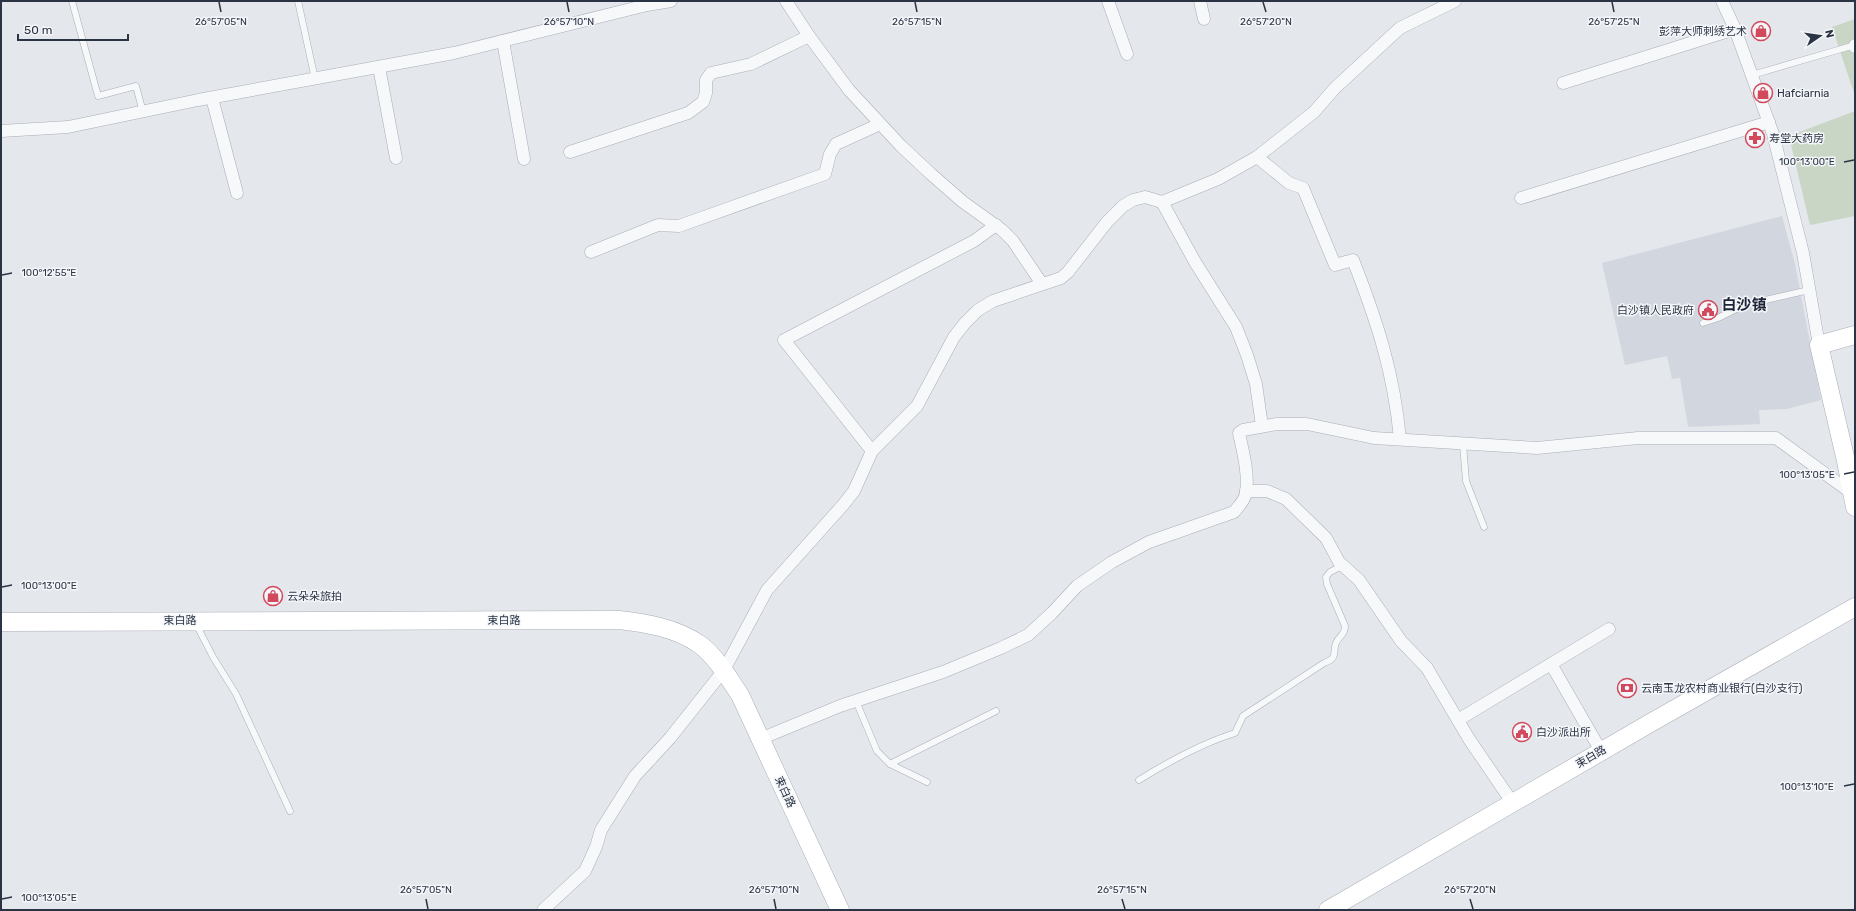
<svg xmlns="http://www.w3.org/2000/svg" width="1856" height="911" viewBox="0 0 1856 911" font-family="Rubik,'Noto Sans SC',sans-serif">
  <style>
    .built { fill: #d2d6de }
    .park { fill: #c9d6c5 }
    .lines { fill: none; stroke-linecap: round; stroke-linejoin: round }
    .lane-casing { stroke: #a9aeb7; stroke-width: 7 }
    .street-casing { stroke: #a9aeb7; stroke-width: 13 }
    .secondary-casing { stroke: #a9aeb7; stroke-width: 19 }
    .lane { stroke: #f7f8fa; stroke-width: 6 }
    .street { stroke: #f7f8fa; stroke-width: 12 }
    .secondary { stroke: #fff; stroke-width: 18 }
    .ticks { fill: none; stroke: #2b3445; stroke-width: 1.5 }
    .labels { text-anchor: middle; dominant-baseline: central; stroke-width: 3; stroke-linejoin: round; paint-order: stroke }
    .poi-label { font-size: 11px; fill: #2b3445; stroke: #f4f6f9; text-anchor: start }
    .street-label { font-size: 11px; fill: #2b3445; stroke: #f4f6f9 }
    .district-label { font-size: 15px; font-weight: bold; fill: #1d2536; stroke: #f4f6f9 }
    .ticks-label { font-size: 10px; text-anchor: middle; fill: #2b3445; stroke: #f4f6f9; stroke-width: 3; stroke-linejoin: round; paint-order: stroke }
  </style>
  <rect width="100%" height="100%" fill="#e4e7ec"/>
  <!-- built -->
  <polygon class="built" points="1782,216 1795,264 1821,400 1787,409 1759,410 1760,424 1688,427 1680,378 1672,379 1667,356 1625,365 1602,263"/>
  <!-- park -->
  <g class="park">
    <polygon points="1855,19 1855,96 1832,27"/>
    <polygon points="1855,111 1855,216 1810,225 1789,136"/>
  </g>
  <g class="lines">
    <defs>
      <g id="lane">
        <polyline points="72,1 98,96 136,86 143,112"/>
        <polyline points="298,1 315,79"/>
        <polyline points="1752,75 1855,45"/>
        <polyline points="1703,323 1718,318 1744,305 1809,290"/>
        <polyline points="1463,444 1466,481 1484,527"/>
        <polyline points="196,624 213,657 236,694 290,811"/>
        <polyline points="856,701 877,751 890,764 927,782"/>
        <polyline points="890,764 996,711"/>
        <path d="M 1139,780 C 1168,762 1203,743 1235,733 L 1243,716 L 1324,663 C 1339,658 1332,653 1336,643 C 1339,635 1345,636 1345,626 L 1327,584 L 1326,577 L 1330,572 L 1342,566"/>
      </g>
      <g id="street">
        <polyline points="786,1 809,36 849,90 901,146 931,174 963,202 1002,230 1013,241 1042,284"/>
        <polyline points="1108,1 1127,54"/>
        <polyline points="1200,1 1204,19"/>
        <polyline points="1722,1 1735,29 1773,134 1803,253 1819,345"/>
        <polyline points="503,41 524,159"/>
        <polyline points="1855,45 1855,47"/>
        <polyline points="379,67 396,158"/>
        <polyline points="1563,83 1735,29"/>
        <polyline points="212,98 237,193"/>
        <polyline points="1,131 68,127 198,100 454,53 647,5 671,1"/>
        <polyline points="570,152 688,113 703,102 706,93 706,80 711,73 751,64 809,36"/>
        <path d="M 1257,157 L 1289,183 L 1303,188 L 1335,265 L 1353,260 C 1377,321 1394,373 1400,439"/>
        <polyline points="1521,198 1769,122"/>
        <polyline points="1162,202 1195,262 1236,327 1247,355 1256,384 1262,426"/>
        <polyline points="591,252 658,225 679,226 825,174 830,154 836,144 880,124"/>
        <polyline points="872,451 784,340 974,241 996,225"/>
        <polyline points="1246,491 1267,491 1286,499 1326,538 1339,562 1359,580 1401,641 1427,668 1469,739 1512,802"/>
        <polyline points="1551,664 1601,751"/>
        <polyline points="1458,720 1609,629"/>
        <path d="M 760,739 L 840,706 L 943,672 L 1001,648 L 1028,635 L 1052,613 L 1077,586 L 1112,562 L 1149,542 L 1234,512 C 1239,506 1245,500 1246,493 C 1249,474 1243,452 1239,433 L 1243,430 L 1277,424 L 1307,424 L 1374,438 L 1537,448 L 1638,438 L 1776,438 L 1853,494"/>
        <polyline points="543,910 585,871 596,847 601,830 635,776 670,738 724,670 767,590 843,505 854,491 872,451 917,406 954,337 965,323 978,310 993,301 1061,278 1068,272 1107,222 1123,206 1133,200 1145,197 1162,202 1218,179 1257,157 1314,112 1335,88 1400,28 1455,1"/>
      </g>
      <g id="secondary">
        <polyline points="1855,335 1819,345 1846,461 1855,507"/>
        <path d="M 1,622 L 619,620 C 646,623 676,628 699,644 C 715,655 730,680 740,695 L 840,910"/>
        <polyline points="1328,910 1652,722 1855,607"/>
      </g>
    </defs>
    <!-- lane casing -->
    <use href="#lane" class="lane-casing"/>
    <!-- street casing -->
    <use href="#street" class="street-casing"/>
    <!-- secondary casing -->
    <use href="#secondary" class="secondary-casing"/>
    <!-- lane -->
    <use href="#lane" class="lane"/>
    <!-- street -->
    <use href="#street" class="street"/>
    <!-- secondary -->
    <use href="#secondary" class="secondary"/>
  </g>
  <!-- ticks -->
  <path class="ticks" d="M 219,2 L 221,12M 567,2 L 569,12M 915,2 L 917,12M 1263,2 L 1266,12M 1612,2 L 1614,12M 1844,162 L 1854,160M 2,275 L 12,273M 1844,474 L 1854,472M 2,587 L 12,585M 1844,786 L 1854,784M 2,899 L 12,897M 426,899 L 428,909M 774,899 L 776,909M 1122,899 L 1125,909M 1470,899 L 1473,909"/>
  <!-- icons -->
  <defs>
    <symbol id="shop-ring" viewBox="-11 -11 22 22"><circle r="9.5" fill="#f4f6f9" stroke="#d1495b" stroke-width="1.5"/><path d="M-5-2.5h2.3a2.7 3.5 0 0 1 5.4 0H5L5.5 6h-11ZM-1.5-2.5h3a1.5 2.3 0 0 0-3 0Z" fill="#d1495b"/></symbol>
    <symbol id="pharmacy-ring" viewBox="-11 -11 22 22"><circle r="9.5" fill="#f4f6f9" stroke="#d1495b" stroke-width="1.5"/><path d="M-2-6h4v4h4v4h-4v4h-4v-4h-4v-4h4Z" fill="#d1495b"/></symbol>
    <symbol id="civic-ring" viewBox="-11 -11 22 22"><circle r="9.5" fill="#f4f6f9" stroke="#d1495b" stroke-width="1.5"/><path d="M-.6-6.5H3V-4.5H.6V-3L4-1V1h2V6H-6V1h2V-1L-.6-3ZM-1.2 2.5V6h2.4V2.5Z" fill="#d1495b"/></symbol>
    <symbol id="bank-ring" viewBox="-11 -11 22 22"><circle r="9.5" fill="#f4f6f9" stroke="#d1495b" stroke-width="1.5"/><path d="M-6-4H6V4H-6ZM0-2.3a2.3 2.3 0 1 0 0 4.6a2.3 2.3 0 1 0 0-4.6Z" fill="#d1495b"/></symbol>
  </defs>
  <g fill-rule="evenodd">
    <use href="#shop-ring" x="1750" y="20" width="22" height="22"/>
    <use href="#shop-ring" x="1752" y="82" width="22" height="22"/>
    <use href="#pharmacy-ring" x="1744" y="127" width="22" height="22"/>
    <use href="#civic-ring" x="1697" y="299" width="22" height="22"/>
    <use href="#shop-ring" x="262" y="585" width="22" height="22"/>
    <use href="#bank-ring" x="1616" y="677" width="22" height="22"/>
    <use href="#civic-ring" x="1511" y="721" width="22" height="22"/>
  </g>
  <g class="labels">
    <!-- poi labels -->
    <g class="poi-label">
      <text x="1747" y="31" text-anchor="end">彭萍大师刺绣艺术</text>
      <text x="1777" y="93">Hafciarnia</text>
      <text x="1769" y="138">寿堂大药房</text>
      <text x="1694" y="310" text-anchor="end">白沙镇人民政府</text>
      <text x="287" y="596">云朵朵旅拍</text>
      <text x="1641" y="688">云南玉龙农村商业银行(白沙支行)</text>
      <text x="1536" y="732">白沙派出所</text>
    </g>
    <!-- street labels -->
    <g class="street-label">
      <text x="180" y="620">束白路</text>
      <text x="504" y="620">束白路</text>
      <text transform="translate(1591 757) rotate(-30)">束白路</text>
      <text transform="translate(785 792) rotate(65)">束白路</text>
    </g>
    <!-- district labels -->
    <g class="district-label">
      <text x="1744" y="305">白沙镇</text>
    </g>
  </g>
  <g class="ticks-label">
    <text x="221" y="25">26°57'05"N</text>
    <text x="569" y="25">26°57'10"N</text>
    <text x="917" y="25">26°57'15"N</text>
    <text x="1266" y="25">26°57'20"N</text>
    <text x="1614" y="25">26°57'25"N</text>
    <text x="1807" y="165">100°13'00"E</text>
    <text x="49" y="276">100°12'55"E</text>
    <text x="1807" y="478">100°13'05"E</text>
    <text x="49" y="589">100°13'00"E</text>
    <text x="1807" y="790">100°13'10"E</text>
    <text x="426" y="893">26°57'05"N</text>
    <text x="774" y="893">26°57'10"N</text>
    <text x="1122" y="893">26°57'15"N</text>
    <text x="1470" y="893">26°57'20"N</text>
    <text x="49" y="901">100°13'05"E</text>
  </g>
  <!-- border -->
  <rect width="1856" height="911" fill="none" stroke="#2b3445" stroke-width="4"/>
  <!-- north arrow -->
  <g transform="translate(1820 36) rotate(77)" stroke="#f4f6f9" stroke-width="3" paint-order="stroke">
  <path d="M0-3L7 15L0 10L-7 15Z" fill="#2b3445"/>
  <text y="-6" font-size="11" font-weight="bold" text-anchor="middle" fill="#2b3445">N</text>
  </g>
  <!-- scale -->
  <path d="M18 34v6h110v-6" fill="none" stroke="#2b3445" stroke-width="2"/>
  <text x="24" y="34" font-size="12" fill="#2b3445" stroke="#f4f6f9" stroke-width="3" paint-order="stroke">50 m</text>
</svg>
